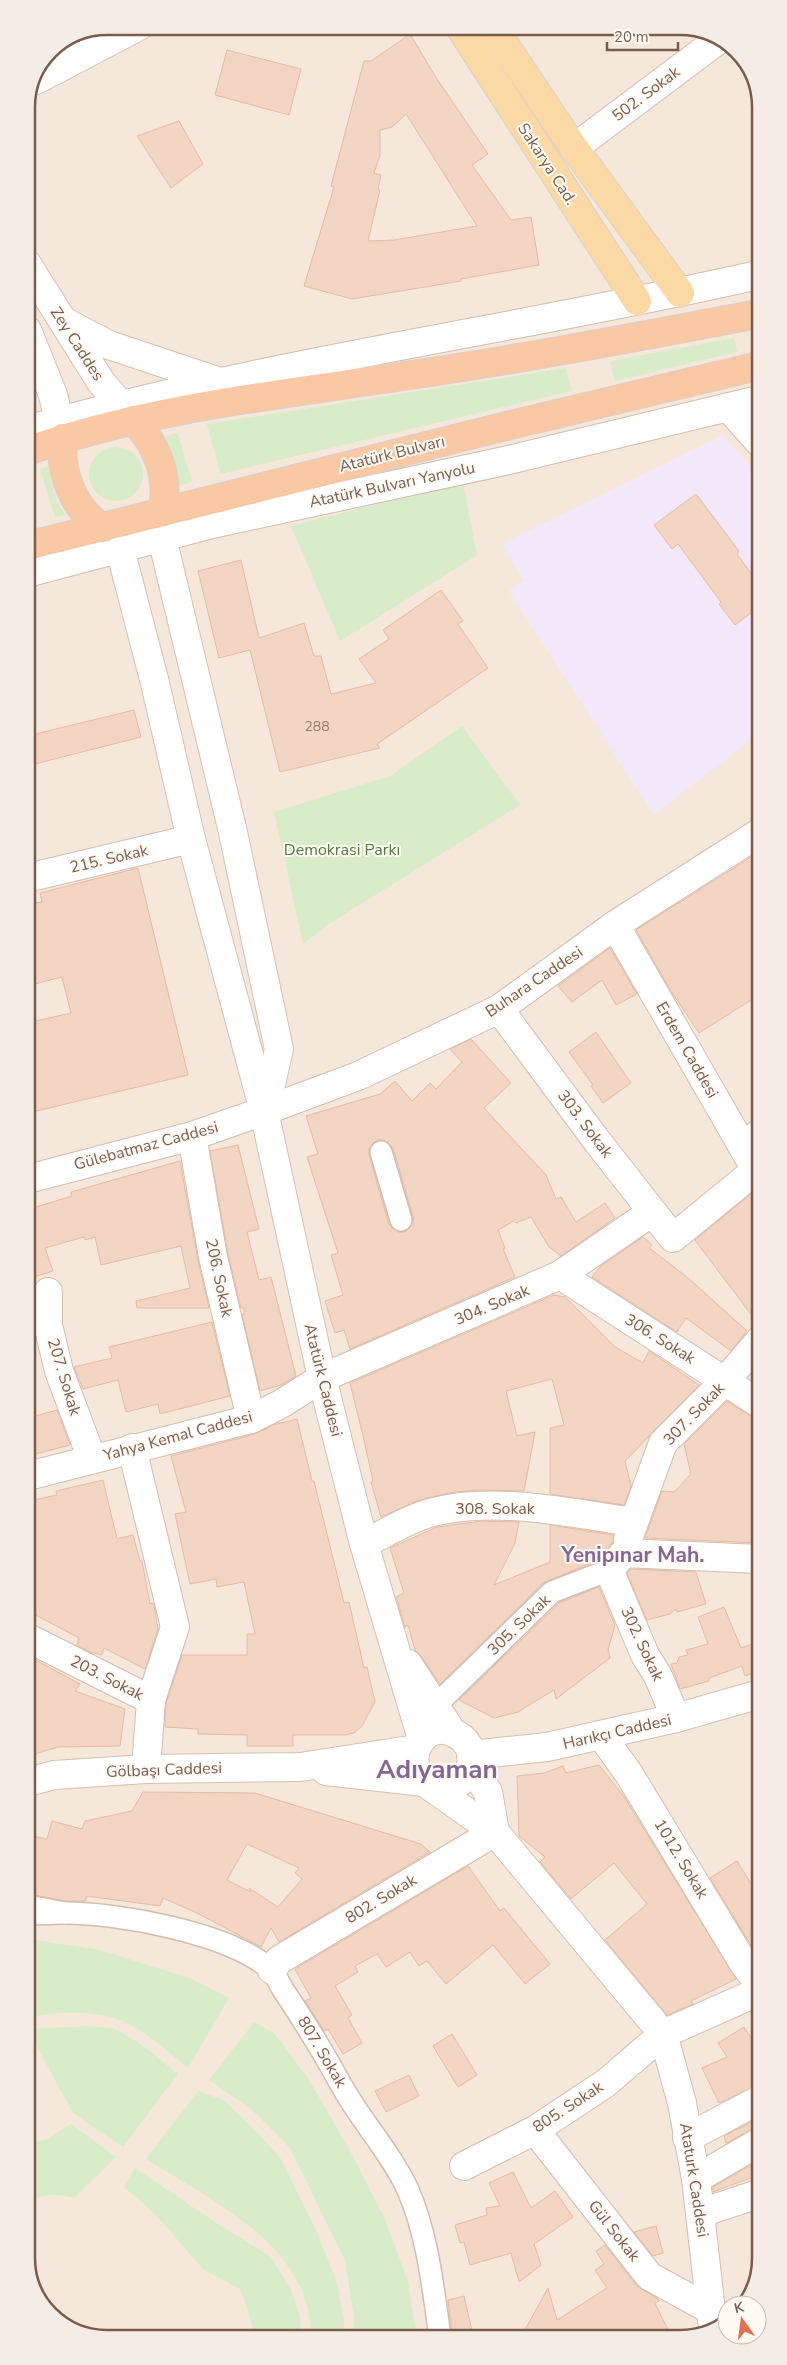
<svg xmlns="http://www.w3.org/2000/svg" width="787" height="2365" viewBox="0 0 787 2365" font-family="'Nunito Sans',sans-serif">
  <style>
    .residential { fill: #f5e8da }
    .education { fill: #f3e8fa }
    .green { fill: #d8ecc9 }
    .building { fill: #f3d5c3; stroke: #e6bba3; fill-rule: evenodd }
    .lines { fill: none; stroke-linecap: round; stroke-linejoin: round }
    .pedestrian-casing { stroke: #d1beb0; stroke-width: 24 }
    .minor-casing { stroke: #d1beb0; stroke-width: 30 }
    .tertiary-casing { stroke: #d1beb0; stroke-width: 30 }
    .secondary-casing { stroke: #d6c0b0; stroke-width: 30 }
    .primary-casing { stroke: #dad1cd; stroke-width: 30 }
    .trunk-casing { stroke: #dad1cd; stroke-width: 30 }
    .pedestrian { stroke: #fff; stroke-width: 21 }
    .minor { stroke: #fff; stroke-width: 28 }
    .tertiary { stroke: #fff; stroke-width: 28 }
    .secondary { stroke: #fff; stroke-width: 28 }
    .primary { stroke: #fbd9a5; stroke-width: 28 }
    .trunk { stroke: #f9c8a4; stroke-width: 28 }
    .labels { text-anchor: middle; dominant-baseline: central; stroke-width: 4; stroke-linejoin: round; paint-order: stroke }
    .number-label { font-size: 14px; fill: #987a6a }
    .street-label { font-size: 16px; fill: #7a5c4d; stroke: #fffaf3 }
    .park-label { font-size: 16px; fill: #537a41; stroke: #fffaf3 }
    .district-label { font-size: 21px; font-weight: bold; fill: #846695; stroke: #fffaf3 }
    .town-label { font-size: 26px; font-weight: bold; fill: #846695; stroke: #fffaf3 }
    .rim { fill: none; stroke: #7a5c4d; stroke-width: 2.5 }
  </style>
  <rect width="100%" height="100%" fill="#fdf6ec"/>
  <!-- residential -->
  <polygon class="residential" points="107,26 686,26 733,46 758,86 761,2259 745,2305 727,2305 727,2319 701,2336 101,2339 54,2319 29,2279 26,102 50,50"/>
  <!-- education -->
  <polygon class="education" points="723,435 759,477 759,733 654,815 509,591 524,580 502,544"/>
  <!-- green -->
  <g class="green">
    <polygon points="734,338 737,352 615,381 610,361"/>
    <polygon points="566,368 572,391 220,474 207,424"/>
    <path d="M 178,433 L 192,482 L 178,486 C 178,466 175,453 163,436 Z"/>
    <circle cx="116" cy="474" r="27"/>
    <path d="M 50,466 C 51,486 54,499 66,515 L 55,517 L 40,469 Z"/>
    <polygon points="463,482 477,555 340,641 291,526"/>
    <polygon points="462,726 520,805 332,922 303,944 274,812 390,776"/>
    <path d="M 29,1939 L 100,1950 L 189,1978 L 229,1998 L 188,2068 C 168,2052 141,2026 116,2019 C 89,2010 56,2012 29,2018 Z"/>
    <polygon points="254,2022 274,2033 308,2078 349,2149 385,2219 408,2282 417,2337 354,2338 354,2316 345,2260 290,2148 252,2110 209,2080"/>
    <polygon points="86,2026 113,2028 138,2042 178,2074 123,2147 73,2113 34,2041 29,2042 29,2029"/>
    <path d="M 198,2091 L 224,2100 L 256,2131 L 281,2159 L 315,2228 L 336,2280 L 344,2319 L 344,2338 L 311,2338 C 312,2246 212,2201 146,2159 Z"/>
    <path d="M 71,2124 L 116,2157 L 74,2198 C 57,2194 44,2193 29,2202 L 29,2144 L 48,2139 Z"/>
    <polygon points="135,2168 221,2226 270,2256 290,2288 299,2313 302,2338 250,2338 253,2333 248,2309 240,2289 204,2270 155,2214 124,2187"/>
  </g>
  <!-- building -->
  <g class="building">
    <path d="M 410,34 L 435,76 L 488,154 L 472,165 L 511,220 L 531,217 L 539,265 L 461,279 L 461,281 L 352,299 L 304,286 L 334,187 L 331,186 L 364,61 L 371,61 ZM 406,114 L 477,226 L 394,240 L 368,241 L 380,190 L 378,189 L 381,175 L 374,173 L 380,156 L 380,130 L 392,127 Z"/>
    <polygon points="227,50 301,69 289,115 215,95"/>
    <polygon points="179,121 203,164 171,188 137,136"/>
    <polygon points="696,494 739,551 737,554 759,584 759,607 735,625 719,604 721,602 678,544 672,549 654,525"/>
    <polygon points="241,560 259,638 304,623 314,656 321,656 331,694 376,683 359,659 389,639 383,630 441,590 463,621 458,624 488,668 377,744 380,748 280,772 250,650 219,658 198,571"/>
    <polygon points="134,710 141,737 27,766 27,736"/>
    <polygon points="759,852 759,995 699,1033 671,991 636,930"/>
    <polygon points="138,868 188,1075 28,1113 27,1023 71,1013 62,977 27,986 27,904 42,902 40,893"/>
    <polygon points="610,948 637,994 616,1005 602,980 572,1002 558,986"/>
    <polygon points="596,1032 631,1083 603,1103 591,1086 593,1085 569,1052"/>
    <path d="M 471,1039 L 511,1083 L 484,1108 L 546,1175 L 556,1199 L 561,1197 L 576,1222 L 605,1203 L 615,1218 L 561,1256 L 549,1247 L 531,1217 L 516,1223 L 514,1221 L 498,1230 L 505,1248 L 503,1249 L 515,1277 L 350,1349 L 344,1330 L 335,1333 L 325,1301 L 343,1295 L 331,1255 L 338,1253 L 307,1157 L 318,1154 L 306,1116 L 380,1094 L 395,1081 L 412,1101 L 430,1083 L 436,1089 L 462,1062 L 450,1049 ZM 377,1140 L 384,1140 L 393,1148 L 413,1217 L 413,1223 L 405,1232 L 398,1232 L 389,1224 L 369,1155 L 369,1149 Z"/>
    <polygon points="238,1145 259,1229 247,1232 259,1280 271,1277 296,1376 281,1385 260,1391 242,1314 244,1314 244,1308 241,1308 228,1254 210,1151"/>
    <polygon points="180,1161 198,1260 209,1308 137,1308 136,1301 190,1288 181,1246 101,1265 95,1237 85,1240 84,1237 45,1248 53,1271 28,1279 28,1206 32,1205 33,1208 72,1196 71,1192"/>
    <polygon points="756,1190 759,1191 759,1325 695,1240"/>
    <polygon points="643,1237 652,1245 649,1248 687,1277 747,1331 731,1351 686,1318 677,1332 592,1277 601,1266"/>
    <polygon points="554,1295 565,1297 615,1347 643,1363 649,1351 699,1385 625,1461 631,1486 624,1505 550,1494 550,1428 564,1425 552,1379 506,1391 517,1436 535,1432 524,1491 481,1490 454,1492 419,1500 381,1517 371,1482 373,1481 364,1440 350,1383"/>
    <polygon points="212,1322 230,1396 160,1414 158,1404 126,1412 118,1380 83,1389 74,1367 112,1358 109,1347"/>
    <polygon points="727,1401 752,1417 760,1420 760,1543 645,1538 662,1491 674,1492 691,1474 684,1444"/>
    <polygon points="57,1410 70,1445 28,1456 28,1418"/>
    <polygon points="297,1419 312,1481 314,1481 344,1603 349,1602 364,1668 367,1667 375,1702 362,1726 354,1733 345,1735 293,1735 293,1746 247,1746 247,1735 198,1734 198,1729 165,1727 166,1703 182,1655 247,1655 247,1634 255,1634 244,1582 217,1587 216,1579 190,1584 175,1514 186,1512 171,1456 255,1434 273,1425"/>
    <polygon points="103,1480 117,1539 133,1535 140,1561 142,1561 150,1604 153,1603 154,1605 158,1629 145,1669 104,1648 102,1655 90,1652 77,1645 79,1638 28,1611 28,1501 57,1495 56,1491"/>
    <polygon points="482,1521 519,1522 515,1543 494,1585 550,1562 550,1525 613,1535 613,1542 596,1561 543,1583 440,1684 421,1656 415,1650 408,1625 405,1627 396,1597 404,1593 390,1548 437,1527"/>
    <polygon points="631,1569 696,1572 706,1604 677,1612 676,1609 670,1614 647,1620 627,1573"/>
    <polygon points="599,1587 615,1625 608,1650 610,1658 556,1699 554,1690 518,1712 494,1718 459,1700 559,1603"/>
    <polygon points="724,1607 741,1648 760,1641 760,1670 745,1676 742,1666 709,1678 709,1681 680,1689 671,1664 677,1663 679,1657 688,1655 686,1650 708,1644 698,1617"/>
    <polygon points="28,1656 80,1684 75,1691 125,1709 120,1746 58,1747 28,1756"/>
    <polygon points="599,1765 625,1798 736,1979 691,2001 693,2004 667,2015 605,1940 647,1904 614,1863 571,1899 540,1862 545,1857 519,1836 517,1776 544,1773 563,1766 566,1773"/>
    <path d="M 143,1792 L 255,1793 L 421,1844 L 430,1852 L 279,1942 L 271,1928 L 261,1947 L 197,1913 L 163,1898 L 160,1906 L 87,1896 L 85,1901 L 66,1901 L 28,1894 L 28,1835 L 47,1839 L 52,1821 L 82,1829 L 85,1821 L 132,1811 ZM 247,1844 L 299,1868 L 295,1873 L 302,1879 L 278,1907 L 249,1888 L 251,1892 L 227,1880 Z"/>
    <polygon points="737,1861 752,1885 760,1883 760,1960 710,1878"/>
    <polygon points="468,1866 500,1911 504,1908 550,1964 525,1984 493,1945 446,1984 427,1961 419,1966 410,1952 386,1967 377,1954 355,1966 358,1972 335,1986 352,2015 348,2018 362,2043 343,2054 328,2029 324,2031 305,2001 311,1998 295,1969"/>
    <polygon points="744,2027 753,2041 760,2037 761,2084 719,2103 702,2068 727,2057 718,2043"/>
    <polygon points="452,2034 477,2075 458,2087 433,2046"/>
    <polygon points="409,2075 419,2096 386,2112 375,2091"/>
    <polygon points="761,2117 761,2125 726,2143 724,2136"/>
    <polygon points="761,2159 761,2174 713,2192 713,2187"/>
    <polygon points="513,2172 531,2208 555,2191 573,2217 534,2244 541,2265 519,2282 511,2253 470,2265 464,2242 460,2243 455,2225 487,2215 486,2208 500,2206 489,2183"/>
    <polygon points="656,2226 663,2253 653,2256 634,2232"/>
    <polygon points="605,2245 637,2286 658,2299 659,2301 655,2303 671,2336 521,2337 548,2288 557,2320 607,2288 595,2270 604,2264 596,2251"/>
    <polygon points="464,2296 472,2331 452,2335 448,2300"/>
  </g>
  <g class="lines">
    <defs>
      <g id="pedestrian">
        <polyline points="381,1152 401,1220"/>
        <polyline points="436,1705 552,1592 609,1570"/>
        <polyline points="28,1906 65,1913 29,1914"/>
        <path d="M 65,1913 C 118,1913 229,1933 270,1969 C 276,1974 279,1984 284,1991 C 304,2021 322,2050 339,2081 C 359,2119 390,2151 408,2190 C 428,2236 433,2288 440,2337"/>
      </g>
      <g id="minor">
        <polyline points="36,80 139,26"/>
        <polyline points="574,148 718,40"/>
        <polyline points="27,878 191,839"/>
        <polyline points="499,1009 597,1141 673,1238 756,1170"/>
        <polyline points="192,1136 213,1257 251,1419"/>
        <polyline points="742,1146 759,1134"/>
        <polyline points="560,1275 760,1404"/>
        <polyline points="48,1292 48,1325 59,1371 92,1459"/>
        <polyline points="132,1448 175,1627 151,1700"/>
        <polyline points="28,1476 251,1419 281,1404 322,1378 560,1275 652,1212"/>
        <polyline points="628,1539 663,1443 726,1380 760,1340"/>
        <path d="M 364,1544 C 384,1534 412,1517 433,1512 C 494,1496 571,1513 633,1522"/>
        <polyline points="28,1638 151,1700 146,1769"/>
        <polyline points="676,1718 658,1676 645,1655 609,1570 624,1553 760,1559"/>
        <polyline points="601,1735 629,1774 744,1964 760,1985"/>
        <polyline points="272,1970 279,1960 495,1832"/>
        <polyline points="535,2130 649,2276 711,2310"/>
        <polyline points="687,2138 761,2099"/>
        <polyline points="464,2166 535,2130 606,2083 663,2034 682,2103 696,2179 713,2328"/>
        <polyline points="696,2179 761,2141"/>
        <polyline points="701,2213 761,2193"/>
      </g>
      <g id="tertiary">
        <polyline points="728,407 759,442"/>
        <path d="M 27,430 C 267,362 515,330 758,275"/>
        <polyline points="27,573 212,524 509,460 758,400"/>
        <polyline points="615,925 759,1175"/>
        <polyline points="28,1179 192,1136 264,1111 358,1076 499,1009 615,925 759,833"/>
      </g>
      <g id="secondary">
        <polyline points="27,264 101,382 134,420"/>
        <polyline points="63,321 109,345 217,381"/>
        <polyline points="27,330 53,395 63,438"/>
        <polyline points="163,512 162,538 232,828 279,1049 265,1110"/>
        <polyline points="103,528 120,549 155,683 191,839 264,1111 322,1378 364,1544 422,1739"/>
        <polyline points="408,1664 452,1732"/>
        <polyline points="471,1755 547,1747 676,1718 760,1694"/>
        <polyline points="471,1766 488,1792 495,1832"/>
        <polyline points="326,1771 424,1782"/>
        <polyline points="28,1782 54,1775 146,1769 300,1767 416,1749"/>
        <path d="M 434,1787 C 468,1795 487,1751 456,1734 C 425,1717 400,1757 424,1782 L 495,1832 L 663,2034 L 760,1991"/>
      </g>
      <g id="primary">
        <polyline points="459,26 637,301"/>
        <polyline points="492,26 574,148 680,293"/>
      </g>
      <g id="trunk">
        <path d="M 134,420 C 158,447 169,475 163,512"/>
        <path d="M 63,438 C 59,471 73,510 103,528"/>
        <path d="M 27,451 C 148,408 278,395 404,376 C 523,359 641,336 758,314"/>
        <polyline points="27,546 498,428 758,366"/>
      </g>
    </defs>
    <!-- pedestrian casing -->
    <use href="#pedestrian" class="pedestrian-casing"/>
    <!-- minor casing -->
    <use href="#minor" class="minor-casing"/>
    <!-- tertiary casing -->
    <use href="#tertiary" class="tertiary-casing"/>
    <!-- secondary casing -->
    <use href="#secondary" class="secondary-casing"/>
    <!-- primary casing -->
    <use href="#primary" class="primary-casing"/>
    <!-- trunk casing -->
    <use href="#trunk" class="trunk-casing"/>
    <!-- pedestrian -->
    <use href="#pedestrian" class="pedestrian"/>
    <!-- minor -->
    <use href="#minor" class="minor"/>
    <!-- tertiary -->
    <use href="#tertiary" class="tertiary"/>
    <!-- secondary -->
    <use href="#secondary" class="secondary"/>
    <!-- primary -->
    <use href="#primary" class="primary"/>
    <!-- trunk -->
    <use href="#trunk" class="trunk"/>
  </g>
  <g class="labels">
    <!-- number labels -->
    <g class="number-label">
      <text x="317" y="726">288</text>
    </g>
    <!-- street labels -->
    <g class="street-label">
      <text transform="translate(646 94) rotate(-37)">502. Sokak</text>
      <text transform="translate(547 164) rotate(57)">Sakarya Cad.</text>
      <text transform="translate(77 344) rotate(57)">Zey Caddes</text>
      <text transform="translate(392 454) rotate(-14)">Atatürk Bulvarı</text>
      <text transform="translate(392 485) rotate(-12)">Atatürk Bulvarı Yanyolu</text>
      <text transform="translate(109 859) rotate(-13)">215. Sokak</text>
      <text transform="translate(534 982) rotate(-34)">Buhara Caddesi</text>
      <text transform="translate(687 1050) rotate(60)">Erdem Caddesi</text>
      <text transform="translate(585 1124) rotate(53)">303. Sokak</text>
      <text transform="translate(146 1146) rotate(-15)">Gülebatmaz Caddesi</text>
      <text transform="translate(219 1278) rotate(78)">206. Sokak</text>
      <text transform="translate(492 1305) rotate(-23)">304. Sokak</text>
      <text transform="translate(660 1339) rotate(32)">306. Sokak</text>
      <text transform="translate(64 1377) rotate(73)">207. Sokak</text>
      <text transform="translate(323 1380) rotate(76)">Atatürk Caddesi</text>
      <text transform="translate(694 1414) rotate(-46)">307. Sokak</text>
      <text transform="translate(178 1436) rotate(-15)">Yahya Kemal Caddesi</text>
      <text x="495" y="1509">308. Sokak</text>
      <text transform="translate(519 1625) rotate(-44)">305. Sokak</text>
      <text transform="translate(642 1644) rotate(65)">302. Sokak</text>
      <text transform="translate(107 1678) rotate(27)">203. Sokak</text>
      <text transform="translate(617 1732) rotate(-13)">Harıkçı Caddesi</text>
      <text transform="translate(164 1770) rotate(-2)">Gölbaşı Caddesi</text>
      <text transform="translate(681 1859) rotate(59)">1012. Sokak</text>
      <text transform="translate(381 1899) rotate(-31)">802. Sokak</text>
      <text transform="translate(322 2052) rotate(59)">807. Sokak</text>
      <text transform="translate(568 2107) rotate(-33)">805. Sokak</text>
      <text transform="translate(694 2180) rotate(81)">Ataturk Caddesi</text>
      <text transform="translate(614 2231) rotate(52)">Gül Sokak</text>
    </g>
    <!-- park labels -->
    <g class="park-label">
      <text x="342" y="850">Demokrasi Parkı</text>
    </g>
    <!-- district labels -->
    <g class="district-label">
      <text x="633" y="1555">Yenipınar Mah.</text>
    </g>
    <!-- town labels -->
    <g class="town-label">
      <text x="437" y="1769">Adıyaman</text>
    </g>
  </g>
  <!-- crop -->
  <path d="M0 0H787V2365H0ZM107 35H680A72 72 0 0 1 752 107V2258A72 72 0 0 1 680 2330H107A72 72 0 0 1 35 2258V107A72 72 0 0 1 107 35Z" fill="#f4ede6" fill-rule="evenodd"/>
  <path class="rim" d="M107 35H680A72 72 0 0 1 752 107V2258A72 72 0 0 1 680 2330H107A72 72 0 0 1 35 2258V107A72 72 0 0 1 107 35Z"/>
  <!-- north arrow -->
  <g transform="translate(742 2320) rotate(346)"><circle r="24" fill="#fffaf3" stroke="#cabbb1"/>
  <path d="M0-4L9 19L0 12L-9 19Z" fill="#e76f51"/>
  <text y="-8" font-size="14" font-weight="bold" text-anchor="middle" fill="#7a5c4d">K</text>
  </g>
  <!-- scale -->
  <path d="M607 42v8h71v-8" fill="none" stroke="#7a5c4d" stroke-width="2.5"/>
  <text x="614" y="42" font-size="15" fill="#7a5c4d" stroke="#fffaf3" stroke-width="4" paint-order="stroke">20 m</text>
</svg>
